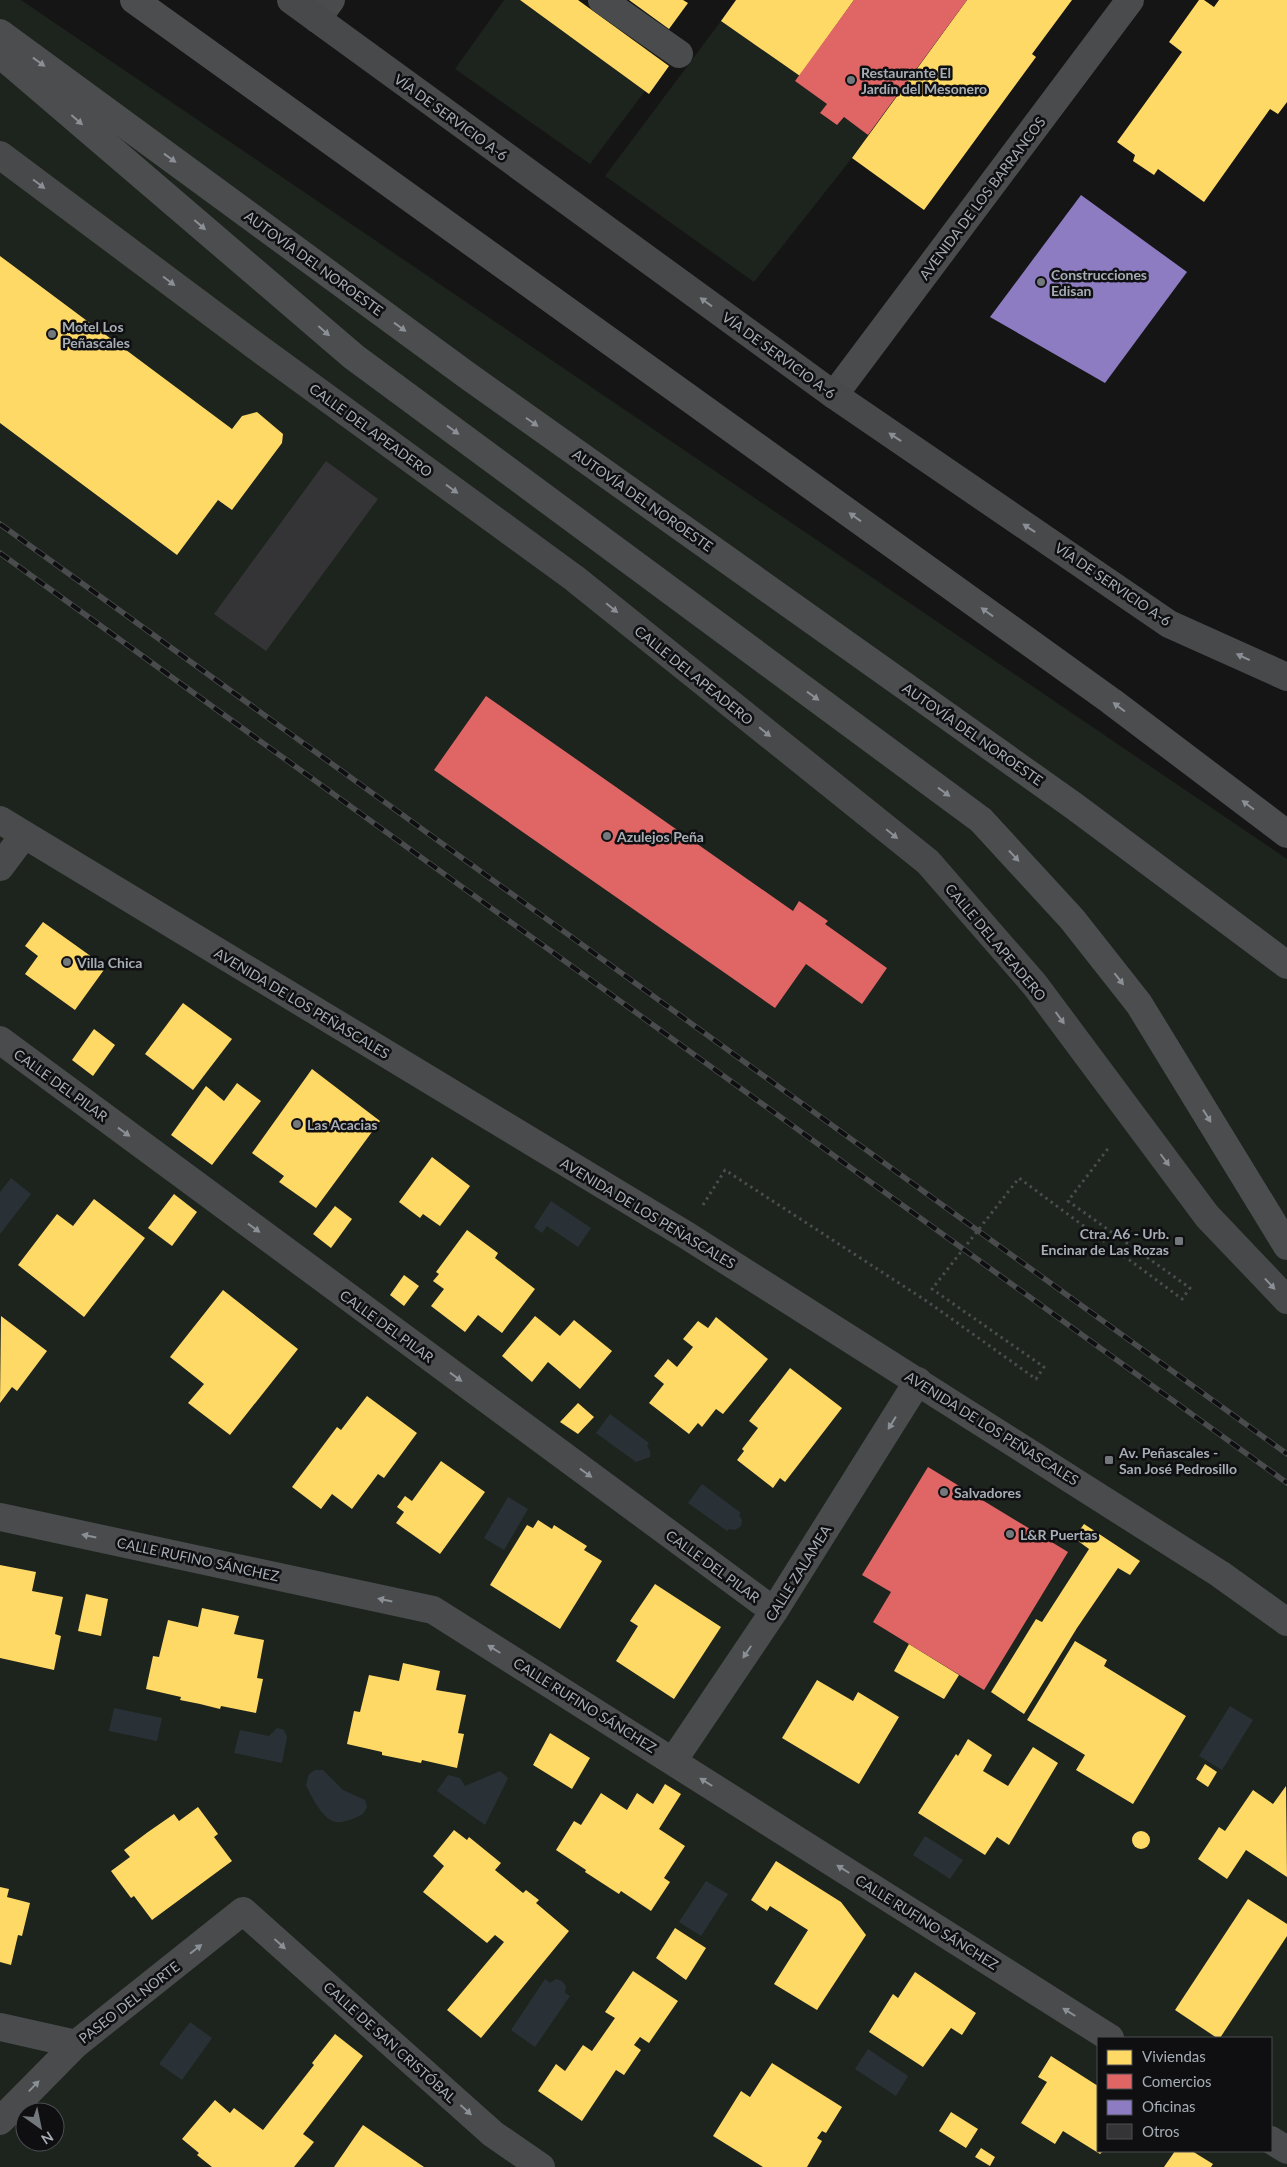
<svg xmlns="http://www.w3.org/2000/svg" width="1287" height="2167" viewBox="0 0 1287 2167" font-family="Lato,sans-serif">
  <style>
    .green { fill: #1d231d; fill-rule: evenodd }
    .water { fill: #293136 }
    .homes { fill: #ffd966 }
    .shops { fill: #e06666 }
    .offices { fill: #8e7cc3 }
    .building { fill: #343436 }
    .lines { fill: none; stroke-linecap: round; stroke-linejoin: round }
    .path { stroke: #4b4c4f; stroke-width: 3; stroke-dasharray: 2.5 4; stroke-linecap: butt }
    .street { stroke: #494b4d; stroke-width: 28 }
    .secondary { stroke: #48494b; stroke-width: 28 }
    .highway { stroke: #4b4d4f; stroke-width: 28 }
    .rail-casing { stroke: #494b4c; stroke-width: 5.5 }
    .rail { stroke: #0f0f11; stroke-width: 4; stroke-dasharray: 11; stroke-linecap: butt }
    .oneway { fill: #8b9096 }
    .oneway2 { fill: #8a8f95 }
    .oneway3 { fill: #8a9096 }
    .poi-dot { fill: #73787d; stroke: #0f0f11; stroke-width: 2 }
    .labels { text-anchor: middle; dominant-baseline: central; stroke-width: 5; stroke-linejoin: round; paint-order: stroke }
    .poi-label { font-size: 14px; font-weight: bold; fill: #a6adb5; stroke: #0f0f11; text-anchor: start }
    .street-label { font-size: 14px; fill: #a6adb5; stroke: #0f0f11 }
  </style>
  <rect width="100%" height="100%" fill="#151515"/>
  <!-- green -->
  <g class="green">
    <path d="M 0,0 L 21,0 L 1287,859 L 1287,2167 L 0,2167 ZM 1098,2038 L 1271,2038 L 1271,2151 L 1098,2151 ZM 25,2112 L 55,2112 L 55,2142 L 25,2142 Z"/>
    <polygon points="504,0 520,0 645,91 590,164 455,69"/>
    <polygon points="721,21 800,76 795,81 827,104 820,114 837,125 844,117 868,135 852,158 754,282 605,176"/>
  </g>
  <!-- water -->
  <g class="water">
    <polygon points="11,1178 31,1194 0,1234 0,1192"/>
    <polygon points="551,1201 591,1228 578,1247 547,1226 542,1233 534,1227"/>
    <polygon points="610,1414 649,1443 647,1446 650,1451 650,1457 636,1462 596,1433"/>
    <polygon points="702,1484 741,1513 739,1515 742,1520 741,1526 735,1530 729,1529 727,1531 688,1503"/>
    <polygon points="508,1497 528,1509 504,1550 484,1538"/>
    <polygon points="1230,1706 1253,1720 1222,1770 1199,1756"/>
    <polygon points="114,1708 162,1718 157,1741 109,1731"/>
    <polygon points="277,1728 284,1730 287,1737 282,1763 234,1753 240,1730 269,1736"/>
    <path d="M 323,1770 L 343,1790 L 365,1800 L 367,1807 L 363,1814 C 355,1818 345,1823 336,1822 C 323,1820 311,1796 306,1785 L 309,1774 L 315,1770 Z"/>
    <polygon points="500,1771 508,1778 485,1825 437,1791 448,1775 460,1778 465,1786"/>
    <polygon points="925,1836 963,1860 950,1879 913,1855"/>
    <polygon points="706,1881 728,1894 701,1936 679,1922"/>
    <polygon points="545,1979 550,1983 556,1979 562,1981 566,1986 565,1993 570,1996 535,2047 511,2030"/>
    <polygon points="190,2022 212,2038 182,2080 159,2064"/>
    <polygon points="868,2049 908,2076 896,2096 855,2069"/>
  </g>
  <!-- homes -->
  <g class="homes">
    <polygon points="520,0 578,0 669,66 649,94"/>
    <polygon points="629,0 683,0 688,3 669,29"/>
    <polygon points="736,0 854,0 800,76 721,21"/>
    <polygon points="967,0 1072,0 1032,54 1036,57 924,210 852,158"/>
    <polygon points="1199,0 1204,0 1214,7 1219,0 1287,0 1287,102 1278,114 1270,109 1204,202 1158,169 1154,175 1133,161 1135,155 1117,142 1182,52 1169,42"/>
    <polygon points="0,256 232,429 242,416 257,412 283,434 282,443 232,510 218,500 177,555 0,423"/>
    <polygon points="43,922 106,967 75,1010 25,974 38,956 25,946"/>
    <polygon points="183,1003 232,1039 193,1090 145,1054"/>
    <polygon points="94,1029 115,1045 93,1076 72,1060"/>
    <polygon points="312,1069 380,1121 316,1208 279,1182 284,1176 252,1153"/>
    <polygon points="237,1083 261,1101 212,1165 171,1135 206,1086 224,1101"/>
    <polygon points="432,1157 470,1186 440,1226 423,1214 420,1218 399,1202"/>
    <polygon points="174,1194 197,1212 172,1246 148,1228"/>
    <polygon points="94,1199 145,1238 84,1317 18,1265 57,1214 73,1226"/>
    <polygon points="335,1206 352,1219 331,1248 313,1234"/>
    <polygon points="467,1230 498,1253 495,1258 535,1289 502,1333 478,1315 465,1332 431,1306 444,1289 433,1281 439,1274 436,1272"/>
    <polygon points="404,1275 419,1286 404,1306 390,1295"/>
    <polygon points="223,1290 298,1349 230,1435 188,1403 204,1384 170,1357"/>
    <polygon points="1,1316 47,1351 17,1391 12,1387 0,1403"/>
    <polygon points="535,1316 560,1336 574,1320 612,1351 580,1389 548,1362 532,1382 502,1356"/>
    <polygon points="716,1317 768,1359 723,1414 716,1409 702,1427 698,1423 689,1434 649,1403 664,1384 654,1376 668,1359 677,1367 693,1347 683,1339 698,1321 708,1328"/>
    <polygon points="790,1368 842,1408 785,1482 780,1478 773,1488 737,1460 744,1451 742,1449 758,1428 749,1421"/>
    <polygon points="367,1396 417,1433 384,1478 378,1474 352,1509 332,1494 321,1509 292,1487 337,1427 341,1430"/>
    <polygon points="578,1403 594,1417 578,1434 560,1422"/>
    <polygon points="441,1461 485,1492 440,1554 396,1523 404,1512 397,1507 405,1496 412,1501"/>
    <polygon points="538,1520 552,1529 554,1525 587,1546 584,1550 602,1561 560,1629 490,1585 527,1525 533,1528"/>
    <polygon points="1084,1524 1140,1561 1130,1575 1118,1568 1077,1628 1024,1714 991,1692 1036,1619 1042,1622 1089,1549 1074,1538"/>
    <polygon points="0,1565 36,1572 32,1591 63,1597 55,1634 61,1636 54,1670 0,1658"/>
    <polygon points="655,1584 721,1627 674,1699 616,1661 638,1626 630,1621"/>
    <polygon points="86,1594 108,1599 101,1636 78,1631"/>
    <polygon points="202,1608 239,1616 234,1634 264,1640 257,1678 263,1679 256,1713 221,1706 220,1709 200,1704 180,1700 181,1697 146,1689 153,1656 159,1657 168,1620 198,1627"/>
    <polygon points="1075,1641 1107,1660 1104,1666 1186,1716 1133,1804 1076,1770 1085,1755 1027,1720"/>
    <polygon points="909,1644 959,1675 944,1699 894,1671"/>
    <polygon points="403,1663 440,1671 436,1690 466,1695 458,1733 464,1734 457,1768 422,1760 421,1763 382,1755 382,1752 347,1744 354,1711 360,1712 369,1675 399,1681"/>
    <polygon points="817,1680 853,1701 858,1692 899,1717 859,1784 782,1738"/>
    <polygon points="550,1733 590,1758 572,1789 533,1765"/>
    <polygon points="968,1739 992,1755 983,1771 1008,1786 1033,1747 1058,1763 1009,1845 997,1837 985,1855 918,1813 956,1754 958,1756"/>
    <polygon points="1205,1764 1217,1772 1208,1787 1196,1779"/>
    <polygon points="665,1784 681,1794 659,1829 685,1846 664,1878 670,1882 651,1911 621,1891 619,1894 585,1872 586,1870 556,1850 574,1821 581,1825 601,1793 627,1810 637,1793 653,1804"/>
    <polygon points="1286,1786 1287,1877 1246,1850 1227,1879 1198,1859 1219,1827 1225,1831 1253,1790 1273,1804"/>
    <polygon points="198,1807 218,1834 214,1837 232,1861 152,1920 134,1896 131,1898 111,1871 130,1857 124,1850 148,1832 174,1814 179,1821"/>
    <polygon points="454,1830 467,1840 469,1837 501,1863 495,1870 523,1893 526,1890 539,1900 536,1903 569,1931 481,2038 447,2010 504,1942 495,1935 487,1943 423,1892 444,1866 433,1856"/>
    <circle cx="1141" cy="1840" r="9"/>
    <polygon points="776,1861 841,1902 866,1935 817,2010 774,1984 808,1930 770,1906 767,1911 751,1900"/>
    <polygon points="0,1887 9,1889 7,1897 30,1903 22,1936 18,1935 11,1965 0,1962"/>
    <polygon points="1248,1899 1287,1924 1287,1936 1220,2038 1217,2038 1175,2010"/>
    <polygon points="675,1928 706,1948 686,1980 656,1958"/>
    <polygon points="633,1971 678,2001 649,2043 640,2037 634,2045 641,2050 624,2075 616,2070 582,2121 538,2091 556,2064 565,2071 583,2045 592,2051 615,2018 605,2012"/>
    <polygon points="915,1972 976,2013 962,2035 951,2028 923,2067 869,2032 893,1994 898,1998"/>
    <polygon points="335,2034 363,2056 303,2134 314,2142 294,2167 212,2167 197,2155 199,2153 182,2139 215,2100 230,2113 234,2108 263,2130 314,2065 312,2063"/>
    <polygon points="1051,2056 1098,2086 1098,2151 1103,2151 1100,2154 1063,2131 1055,2144 1021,2123 1047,2082 1038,2077"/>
    <polygon points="772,2063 842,2107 826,2133 822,2131 817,2138 822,2141 807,2167 763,2167 713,2136 741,2091 750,2097"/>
    <polygon points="951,2112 978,2129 966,2148 939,2131"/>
    <polygon points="363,2125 424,2167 334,2167"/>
    <polygon points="981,2148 995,2157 990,2166 975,2157"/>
    <polygon points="1175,2151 1192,2151 1213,2164 1211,2167 1164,2167"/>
  </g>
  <!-- shops -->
  <g class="shops">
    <polygon points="854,0 967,0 868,135 844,117 837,125 820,113 827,104 795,81"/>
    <polygon points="486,696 793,911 799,901 828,921 825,924 887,968 862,1004 806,964 775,1008 434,770"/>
    <polygon points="928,1467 1068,1552 984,1690 873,1622 891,1592 862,1575"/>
  </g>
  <!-- offices -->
  <polygon class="offices" points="1081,195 1187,272 1105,383 990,317"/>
  <!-- building -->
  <polygon class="building" points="326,461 378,499 266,651 214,614"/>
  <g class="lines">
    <!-- path -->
    <polyline class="path" points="703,1205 725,1170 928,1302 1036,1379 1044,1367 932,1289 1019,1178 1182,1299 1190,1288 1068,1201 1110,1146"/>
    <!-- street -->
    <g class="street">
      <polyline points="602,0 679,54"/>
      <polyline points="317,19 331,0"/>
      <polyline points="834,395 1130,0"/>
      <polyline points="0,820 686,1235 1220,1574 1287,1622"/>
      <polyline points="0,867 24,835"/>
      <polyline points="0,1040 774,1611"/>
      <polyline points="0,1517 433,1610 1110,2038"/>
      <polyline points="673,1761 774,1611 918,1381"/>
      <polyline points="0,2027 76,2044"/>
      <polyline points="0,2121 76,2044 243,1911 493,2134 541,2167"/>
      <polyline points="1271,2140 1287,2150"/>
    </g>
    <!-- secondary -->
    <g class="secondary">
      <polyline points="291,0 834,395 1169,624 1287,677"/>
      <polyline points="0,155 257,347 574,578 928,862 1035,985 1207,1216 1287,1300"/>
    </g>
    <!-- highway -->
    <g class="highway">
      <polyline points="134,0 1111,701 1287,834"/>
      <polyline points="0,33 468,376 1074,806 1287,965"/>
      <polyline points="0,54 354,357 981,820 1072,919 1139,1004 1287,1246"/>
    </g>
    <defs>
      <g id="rail">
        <polyline points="0,524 1287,1454"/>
        <polyline points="0,553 1287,1483"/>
      </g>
    </defs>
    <!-- rail casing -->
    <use href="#rail" class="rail-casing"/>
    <!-- rail -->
    <use href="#rail" class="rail"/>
  </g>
  <!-- one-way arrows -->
  <defs><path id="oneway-solid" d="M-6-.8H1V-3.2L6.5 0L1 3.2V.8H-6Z" transform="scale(1.25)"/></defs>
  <g class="oneway">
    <use href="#oneway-solid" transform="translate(39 62) rotate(36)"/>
    <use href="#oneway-solid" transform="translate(77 120) rotate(41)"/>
    <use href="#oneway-solid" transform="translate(170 158) rotate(36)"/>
    <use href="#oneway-solid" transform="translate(200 225) rotate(41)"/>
    <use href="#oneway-solid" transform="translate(400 327) rotate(36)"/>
    <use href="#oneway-solid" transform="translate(324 331) rotate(41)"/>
    <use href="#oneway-solid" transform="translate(532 422) rotate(35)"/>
    <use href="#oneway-solid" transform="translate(453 430) rotate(36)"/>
    <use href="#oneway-solid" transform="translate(855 517) rotate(-144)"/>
    <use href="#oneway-solid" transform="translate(987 612) rotate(-144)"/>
    <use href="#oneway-solid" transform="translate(813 696) rotate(36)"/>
    <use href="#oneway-solid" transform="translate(1119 707) rotate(-143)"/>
    <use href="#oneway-solid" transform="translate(944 792) rotate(36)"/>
    <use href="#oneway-solid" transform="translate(1248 805) rotate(-143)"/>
    <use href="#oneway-solid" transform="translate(1014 856) rotate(47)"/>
    <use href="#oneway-solid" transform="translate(1119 979) rotate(52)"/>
    <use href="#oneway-solid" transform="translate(1207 1116) rotate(58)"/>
  </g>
  <g class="oneway2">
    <use href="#oneway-solid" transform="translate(39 184) rotate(37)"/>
    <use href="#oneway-solid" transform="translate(169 281) rotate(37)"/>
    <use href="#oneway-solid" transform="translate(706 302) rotate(-144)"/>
    <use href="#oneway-solid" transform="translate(895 437) rotate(-146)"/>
    <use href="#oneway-solid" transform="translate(452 489) rotate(36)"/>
    <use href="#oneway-solid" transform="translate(1029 528) rotate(-146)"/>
    <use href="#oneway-solid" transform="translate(612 608) rotate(39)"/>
    <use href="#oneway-solid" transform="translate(1243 657) rotate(-155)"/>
    <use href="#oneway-solid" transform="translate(765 732) rotate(39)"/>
    <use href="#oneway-solid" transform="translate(892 834) rotate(39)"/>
    <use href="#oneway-solid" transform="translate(1060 1018) rotate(54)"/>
    <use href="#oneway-solid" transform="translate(1165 1160) rotate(53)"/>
    <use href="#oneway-solid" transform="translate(1270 1284) rotate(47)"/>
  </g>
  <g class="oneway3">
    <use href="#oneway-solid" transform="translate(124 1132) rotate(36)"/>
    <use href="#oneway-solid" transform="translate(254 1228) rotate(36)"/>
    <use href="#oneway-solid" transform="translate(456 1377) rotate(36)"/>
    <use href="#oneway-solid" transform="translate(892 1423) rotate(122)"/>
    <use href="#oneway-solid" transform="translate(586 1473) rotate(36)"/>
    <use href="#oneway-solid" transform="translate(89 1536) rotate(-168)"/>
    <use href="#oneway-solid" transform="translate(385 1600) rotate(-168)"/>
    <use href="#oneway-solid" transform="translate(494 1649) rotate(-148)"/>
    <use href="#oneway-solid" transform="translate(747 1652) rotate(124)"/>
    <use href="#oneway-solid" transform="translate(706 1782) rotate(-148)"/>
    <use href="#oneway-solid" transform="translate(843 1869) rotate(-148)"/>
    <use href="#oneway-solid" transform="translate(280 1944) rotate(42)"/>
    <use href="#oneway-solid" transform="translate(196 1949) rotate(-38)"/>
    <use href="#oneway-solid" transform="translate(1069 2012) rotate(-148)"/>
    <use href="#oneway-solid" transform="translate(34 2086) rotate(-46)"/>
    <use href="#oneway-solid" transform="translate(466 2110) rotate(42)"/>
  </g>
  <!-- markers -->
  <g class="poi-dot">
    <circle cx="851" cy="80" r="5"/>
    <circle cx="1041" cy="282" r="5"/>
    <circle cx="52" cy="334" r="5"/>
    <circle cx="607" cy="836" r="5"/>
    <circle cx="67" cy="962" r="5"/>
    <circle cx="297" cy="1124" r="5"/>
    <rect x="1174" y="1236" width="10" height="10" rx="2.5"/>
    <rect x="1104" y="1455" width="10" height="10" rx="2.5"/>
    <circle cx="944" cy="1492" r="5"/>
    <circle cx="1010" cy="1534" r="5"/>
  </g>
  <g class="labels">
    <!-- poi labels -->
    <g class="poi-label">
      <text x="861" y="72">Restaurante El<tspan x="861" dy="16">Jardín del Mesonero</tspan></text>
      <text x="1051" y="274">Construcciones<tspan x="1051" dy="16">Edisan</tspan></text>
      <text x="62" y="326">Motel Los<tspan x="62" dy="16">Peñascales</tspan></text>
      <text x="617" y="836">Azulejos Peña</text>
      <text x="77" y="962">Villa Chica</text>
      <text x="307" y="1124">Las Acacias</text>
      <text x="1169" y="1233" text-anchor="end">Ctra. A6 - Urb.<tspan x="1169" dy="16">Encinar de Las Rozas</tspan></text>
      <text x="1119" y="1452">Av. Peñascales -<tspan x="1119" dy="16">San José Pedrosillo</tspan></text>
      <text x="954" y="1492">Salvadores</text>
      <text x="1020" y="1534">L&amp;R Puertas</text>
    </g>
    <!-- street labels -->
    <g class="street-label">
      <text transform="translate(451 117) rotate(36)">VÍA DE SERVICIO A-6</text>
      <text transform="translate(982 198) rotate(-53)">AVENIDA DE LOS BARRANCOS</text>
      <text transform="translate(314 263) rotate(36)">AUTOVÍA DEL NOROESTE</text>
      <text transform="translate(779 355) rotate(36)">VÍA DE SERVICIO A-6</text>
      <text transform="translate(371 430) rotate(36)">CALLE DEL APEADERO</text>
      <text transform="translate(643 500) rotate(35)">AUTOVÍA DEL NOROESTE</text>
      <text transform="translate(1113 584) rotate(34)">VÍA DE SERVICIO A-6</text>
      <text transform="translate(694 675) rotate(39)">CALLE DEL APEADERO</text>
      <text transform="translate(973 734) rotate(35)">AUTOVÍA DEL NOROESTE</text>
      <text transform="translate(996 942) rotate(50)">CALLE DEL APEADERO</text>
      <text transform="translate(302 1003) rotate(31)">AVENIDA DE LOS PEÑASCALES</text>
      <text transform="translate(61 1085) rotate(36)">CALLE DEL PILAR</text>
      <text transform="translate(648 1213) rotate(31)">AVENIDA DE LOS PEÑASCALES</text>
      <text transform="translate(387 1326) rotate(36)">CALLE DEL PILAR</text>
      <text transform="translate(992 1428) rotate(32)">AVENIDA DE LOS PEÑASCALES</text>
      <text transform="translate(198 1559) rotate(12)">CALLE RUFINO SÁNCHEZ</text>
      <text transform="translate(713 1566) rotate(36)">CALLE DEL PILAR</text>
      <text transform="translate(798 1573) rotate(-58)">CALLE ZALAMEA</text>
      <text transform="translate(585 1705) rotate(32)">CALLE RUFINO SÁNCHEZ</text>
      <text transform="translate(927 1922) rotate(32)">CALLE RUFINO SÁNCHEZ</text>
      <text transform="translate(129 2002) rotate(-38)">PASEO DEL NORTE</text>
      <text transform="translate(390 2042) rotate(42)">CALLE DE SAN CRISTÓBAL</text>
    </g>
  </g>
  <!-- legend -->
  <rect x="1097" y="2037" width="175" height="115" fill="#0f0f11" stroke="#4b4e53"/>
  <rect x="1107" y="2050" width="25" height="15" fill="#ffd966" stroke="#4b4e53"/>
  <text x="1142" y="2062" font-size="15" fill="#a6adb5">Viviendas</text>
  <rect x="1107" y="2074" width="25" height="15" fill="#e06666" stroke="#4b4e53"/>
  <text x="1142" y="2087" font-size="15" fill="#a6adb5">Comercios</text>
  <rect x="1107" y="2100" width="25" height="15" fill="#8e7cc3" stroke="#4b4e53"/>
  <text x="1142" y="2112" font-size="15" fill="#a6adb5">Oficinas</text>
  <rect x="1107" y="2124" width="25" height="15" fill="#343436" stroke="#4b4e53"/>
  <text x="1142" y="2137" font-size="15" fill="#a6adb5">Otros</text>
  <!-- north arrow -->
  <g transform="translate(40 2127) rotate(147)"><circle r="24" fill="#0f0f11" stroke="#4b4e53"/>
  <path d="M0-4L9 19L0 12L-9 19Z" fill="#73787d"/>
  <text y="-8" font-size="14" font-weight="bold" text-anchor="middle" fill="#a6adb5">N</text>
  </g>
</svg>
